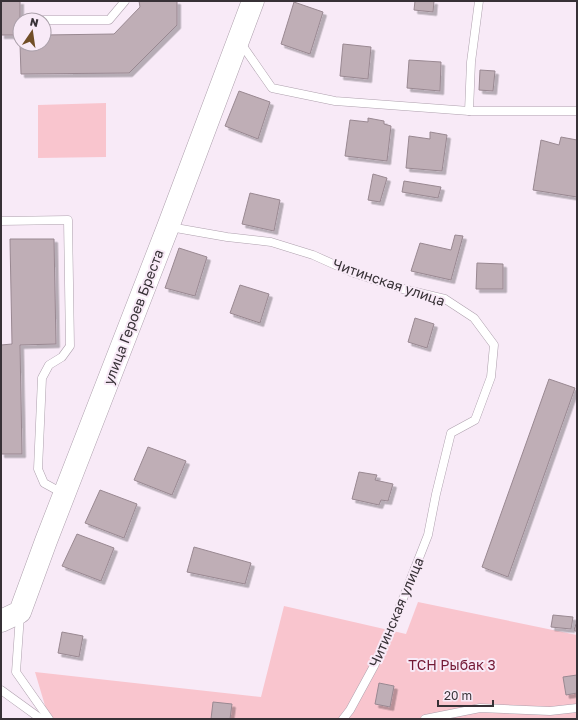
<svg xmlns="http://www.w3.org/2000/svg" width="578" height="720" viewBox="0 0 578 720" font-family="'Golos Text',sans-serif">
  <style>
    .green { fill: #f9c5ce }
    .building { fill: #bfaeb6; stroke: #998891; filter: url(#shadow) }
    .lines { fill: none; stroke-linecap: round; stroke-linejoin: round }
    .lane-casing { stroke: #aea0ad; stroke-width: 9 }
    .secondary-casing { stroke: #aea0ad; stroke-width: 23 }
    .lane { stroke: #fff; stroke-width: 8 }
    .secondary { stroke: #fff; stroke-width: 22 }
    .labels { text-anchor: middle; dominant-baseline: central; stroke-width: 4; stroke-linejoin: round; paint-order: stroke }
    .street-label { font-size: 14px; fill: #373136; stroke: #f8eaf7 }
    .park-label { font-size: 14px; fill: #731935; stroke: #f8eaf7 }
  </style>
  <defs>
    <filter id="shadow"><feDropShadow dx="3.5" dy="3.5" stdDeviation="0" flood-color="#0004"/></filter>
  </defs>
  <rect width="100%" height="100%" fill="#f8eaf7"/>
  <!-- green -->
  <g class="green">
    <polygon points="106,103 106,157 38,158 38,105"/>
    <polygon points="418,602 577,635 577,719 49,719 35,672 261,697 284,606 406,634"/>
  </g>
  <!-- building -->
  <g class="building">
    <rect x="1" y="1" width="19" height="34"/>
    <polygon points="139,1 177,1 177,25 129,73 21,74 20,44 44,44 44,35 114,34 140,7"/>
    <polygon points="415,1 434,1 433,12 414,10"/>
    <polygon points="294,2 323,12 310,54 281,44"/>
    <polygon points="343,44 371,47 368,79 340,76"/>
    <polygon points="409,60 441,62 440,91 407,88"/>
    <polygon points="480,70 495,71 493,91 479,90"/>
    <polygon points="239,91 270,102 258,139 225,126"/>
    <polygon points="368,118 384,121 384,124 391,126 387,161 345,156 350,120 368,122"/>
    <polygon points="430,132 447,135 442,171 406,168 409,136 430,139"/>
    <polygon points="561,137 577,140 577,197 533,190 541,140 559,145"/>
    <polygon points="373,174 387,178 380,202 368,200"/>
    <polygon points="404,181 441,187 438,198 402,192"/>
    <polygon points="250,193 280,200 274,231 242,224"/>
    <polygon points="455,235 463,236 451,280 411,271 420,243 451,250"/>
    <polygon points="10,239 54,239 56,344 20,345 22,454 1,454 1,345 12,344"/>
    <polygon points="179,248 207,257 195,296 165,288"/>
    <polygon points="477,263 503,264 503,289 476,289"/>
    <polygon points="240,285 269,294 260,323 230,313"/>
    <polygon points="415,318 434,324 427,348 408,342"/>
    <polygon points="549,379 575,388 508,577 482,567"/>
    <polygon points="148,447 186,461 172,495 134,480"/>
    <polygon points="359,472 377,475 375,480 393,484 388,501 381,500 379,505 352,499"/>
    <polygon points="100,490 137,504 124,538 85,523"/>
    <polygon points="77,534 114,548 101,581 62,566"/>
    <polygon points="194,547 251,563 245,584 187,572"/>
    <polygon points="553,615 573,617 571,629 551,627"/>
    <polygon points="577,621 577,632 574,630"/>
    <polygon points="62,632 83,636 79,657 58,653"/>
    <polygon points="577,675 577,693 566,695 563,677"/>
    <polygon points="379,683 394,686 390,707 375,704"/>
    <polygon points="213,702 232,704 230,719 211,719"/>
  </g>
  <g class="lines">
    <defs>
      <g id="lane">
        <polyline points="44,20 109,20 125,1"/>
        <polyline points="240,42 272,88 335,101 469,111 577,111"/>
        <polyline points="469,111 471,62 479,1"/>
        <polyline points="1,221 68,220 70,346 62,357 49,365 42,378 38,469 44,483 64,494"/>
        <polyline points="170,227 227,237 271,242 313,255 351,272 399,288 445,299 474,318 494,345 491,377 475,420 451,433 436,494 428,535 395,619 374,666 350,710 343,719"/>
        <polyline points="20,615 16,672 49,719"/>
        <polyline points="1,690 41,719"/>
        <polyline points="425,719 480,708 550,711 577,708"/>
      </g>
      <polyline id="secondary" points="1,621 20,612 46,541 168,227 253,1"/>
    </defs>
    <!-- lane casing -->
    <use href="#lane" class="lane-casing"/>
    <!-- secondary casing -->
    <use href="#secondary" class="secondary-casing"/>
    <!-- lane -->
    <use href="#lane" class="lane"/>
    <!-- secondary -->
    <use href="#secondary" class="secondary"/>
  </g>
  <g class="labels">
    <!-- street labels -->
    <g class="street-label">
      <text transform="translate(389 282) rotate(19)">Читинская улица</text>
      <text transform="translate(133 317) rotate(-69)">улица Героев Бреста</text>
      <text transform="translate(396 612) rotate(-67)">Читинская улица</text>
    </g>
    <!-- park labels -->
    <g class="park-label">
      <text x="452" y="664">ТСН Рыбак 3</text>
    </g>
  </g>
  <!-- border -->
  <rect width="578" height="720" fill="none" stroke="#373136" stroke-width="4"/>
  <!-- north arrow -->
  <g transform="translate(32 32) rotate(13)"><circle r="19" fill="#f8eaf7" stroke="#aba0aa"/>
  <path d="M0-3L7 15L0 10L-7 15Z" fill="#714e27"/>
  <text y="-6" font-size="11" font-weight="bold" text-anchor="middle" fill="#373136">N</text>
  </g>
  <!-- scale -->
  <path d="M438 700v6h55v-6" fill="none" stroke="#373136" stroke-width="2"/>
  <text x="444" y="700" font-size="12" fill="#373136" stroke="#f8eaf7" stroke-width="3" paint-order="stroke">20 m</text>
</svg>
